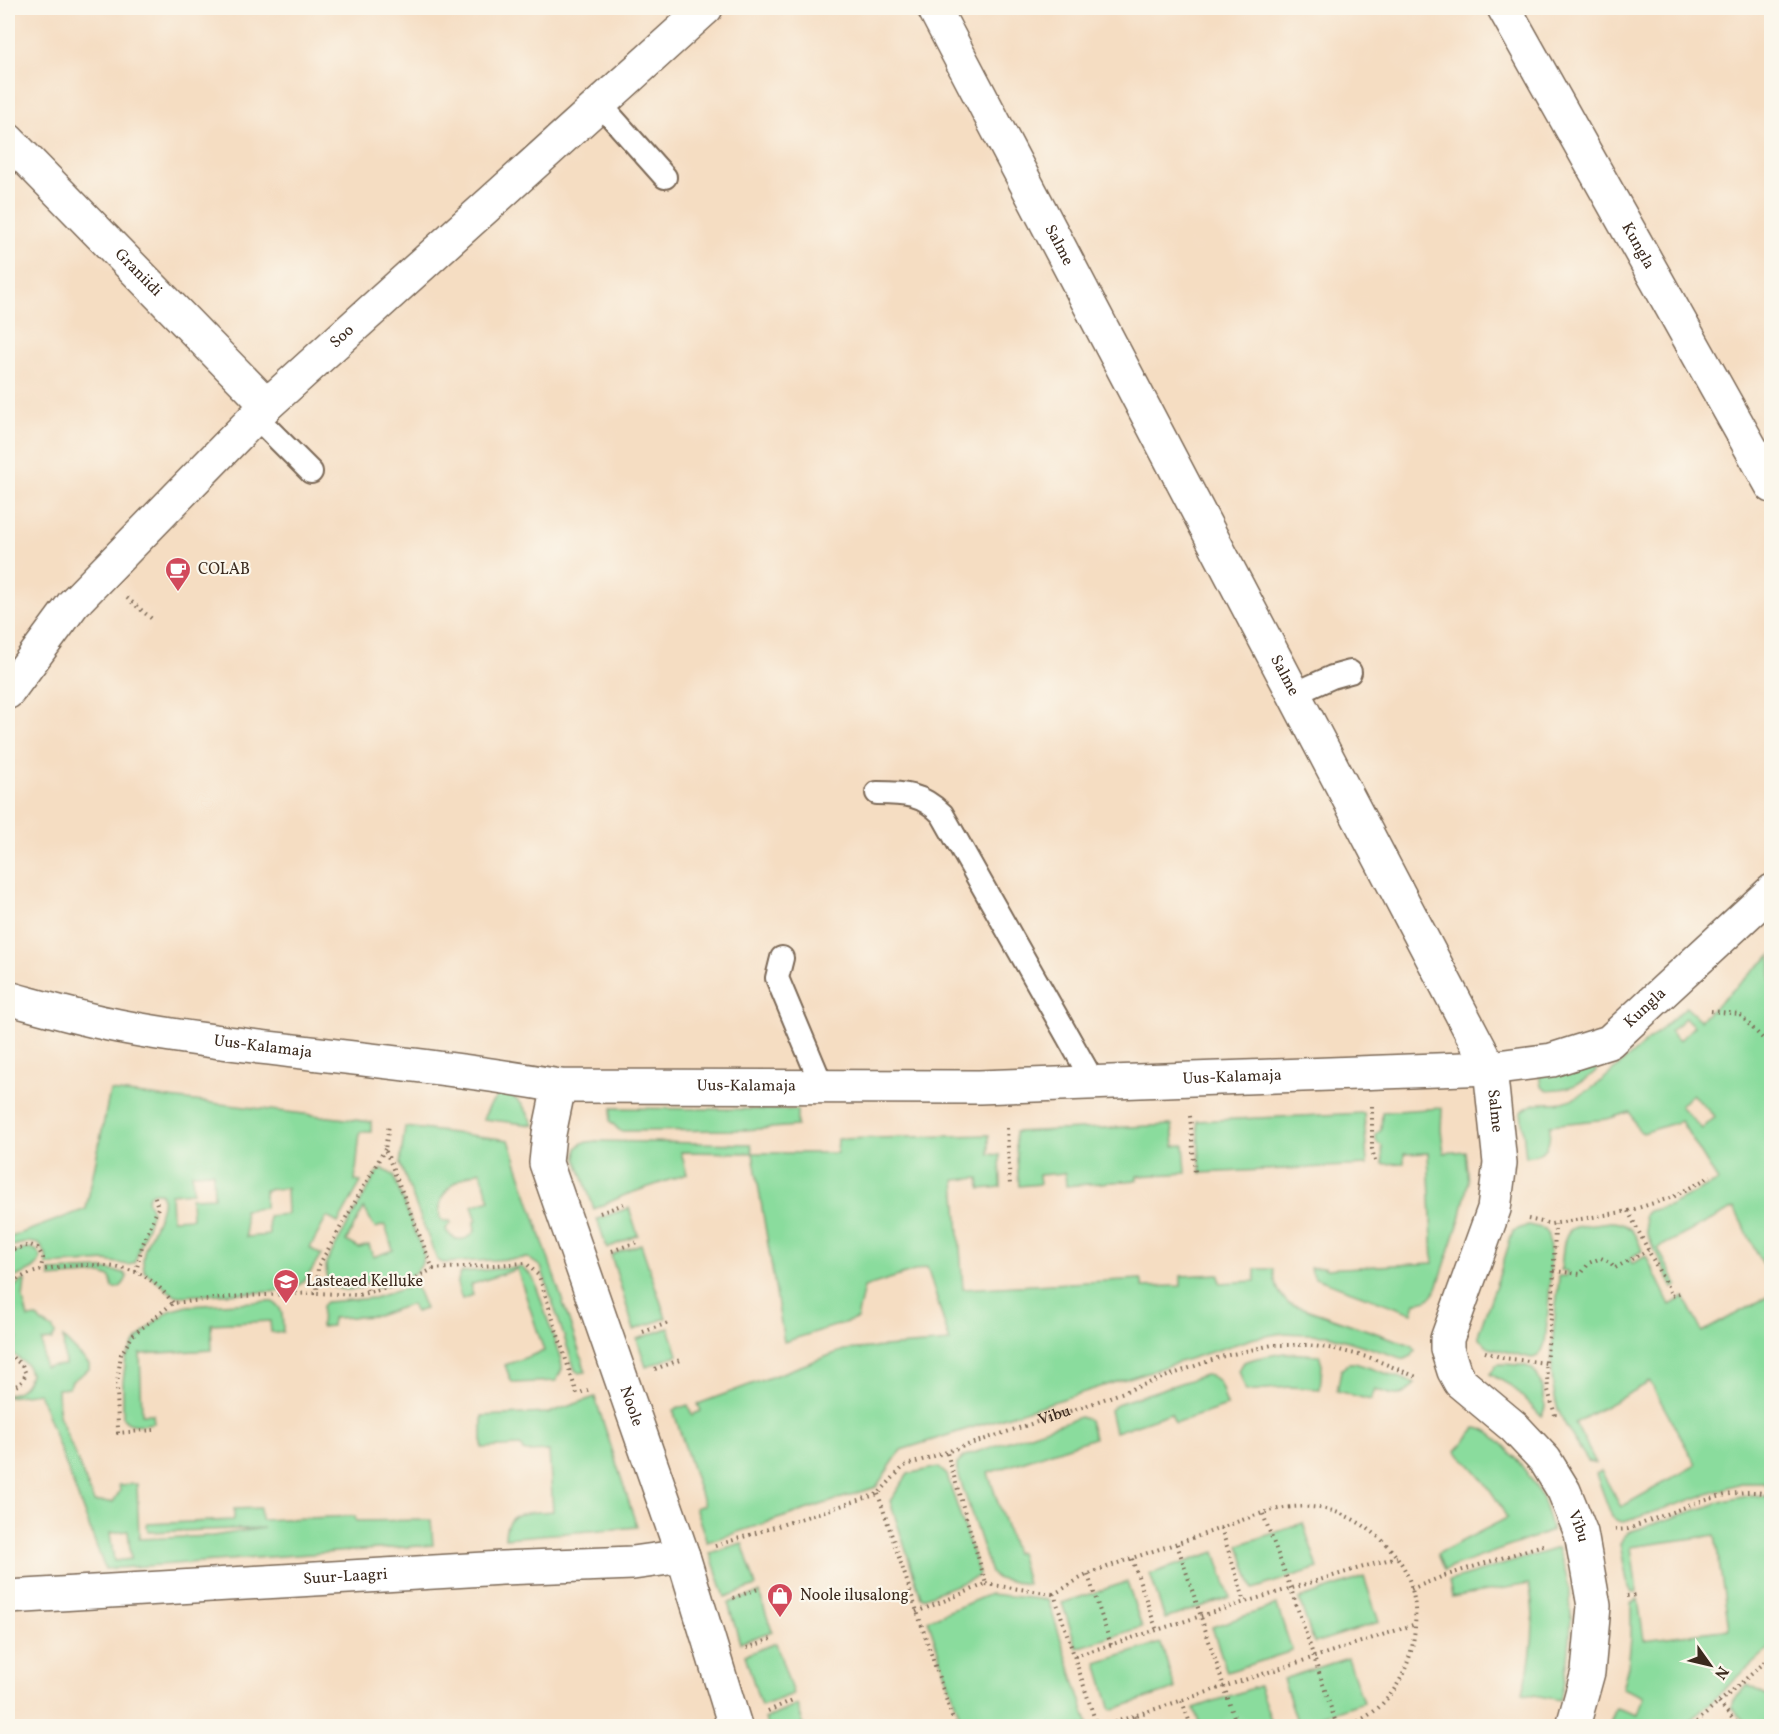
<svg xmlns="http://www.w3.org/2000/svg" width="1779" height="1734" viewBox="0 0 1779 1734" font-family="Vollkorn,serif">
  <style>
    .green { fill: #8adc9d; stroke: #62835e; stroke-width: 1.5; fill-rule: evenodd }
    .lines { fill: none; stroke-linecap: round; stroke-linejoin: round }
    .service-casing { stroke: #7c6957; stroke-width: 26 }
    .minor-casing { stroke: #7c6957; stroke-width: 36 }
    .tertiary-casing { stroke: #7c6957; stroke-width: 36 }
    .path { stroke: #7c6957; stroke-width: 4; stroke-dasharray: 1.5 4.5; stroke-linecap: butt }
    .service { stroke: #fff; stroke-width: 22 }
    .minor { stroke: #fff; stroke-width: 33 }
    .tertiary { stroke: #fff; stroke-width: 33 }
    .labels { text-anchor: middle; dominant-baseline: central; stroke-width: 4.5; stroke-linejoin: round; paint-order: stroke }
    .street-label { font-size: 16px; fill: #3b2a1e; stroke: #fbf7ec }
    .poi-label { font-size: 16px; fill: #3b2a1e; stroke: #fbf7ec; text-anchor: start }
  </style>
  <rect width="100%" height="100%" fill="#fbf7ec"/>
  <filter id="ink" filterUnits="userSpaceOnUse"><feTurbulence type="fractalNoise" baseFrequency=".0167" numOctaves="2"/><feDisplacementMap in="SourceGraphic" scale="12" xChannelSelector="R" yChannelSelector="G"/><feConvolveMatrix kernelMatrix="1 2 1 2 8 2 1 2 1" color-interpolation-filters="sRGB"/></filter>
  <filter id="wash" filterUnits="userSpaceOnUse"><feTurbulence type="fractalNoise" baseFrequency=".008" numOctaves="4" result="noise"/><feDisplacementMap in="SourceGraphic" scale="24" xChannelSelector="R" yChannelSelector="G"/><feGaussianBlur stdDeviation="1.35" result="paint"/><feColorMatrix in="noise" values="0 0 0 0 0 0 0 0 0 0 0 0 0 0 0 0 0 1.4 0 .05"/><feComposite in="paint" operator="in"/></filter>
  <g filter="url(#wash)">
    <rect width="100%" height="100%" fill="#f5ddc2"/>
    <!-- green -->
    <g class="green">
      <path d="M 1771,955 L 1771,1280 L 1734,1208 L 1658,1248 L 1677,1285 L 1673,1288 L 1647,1234 L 1644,1216 L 1649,1211 L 1669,1206 L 1718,1181 L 1681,1121 L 1643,1133 L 1638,1130 L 1630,1112 L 1607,1119 L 1550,1125 C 1550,1146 1549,1153 1526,1157 L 1521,1112 C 1537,1099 1544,1105 1563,1102 C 1576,1099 1587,1092 1598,1084 L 1686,1007 L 1700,1020 ZM 1685,1018 L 1694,1026 L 1679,1041 L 1670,1031 ZM 1692,1094 L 1715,1117 L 1702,1129 L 1680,1106 Z"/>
      <path d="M 1595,1066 L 1597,1070 C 1580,1086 1569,1089 1546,1090 L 1541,1086 L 1539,1075 L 1582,1071 Z"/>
      <path d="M 110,1091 L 371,1122 L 371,1132 L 360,1132 L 355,1181 L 361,1182 L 338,1223 L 327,1217 L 310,1248 L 321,1255 C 311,1270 306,1285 288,1291 L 180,1296 L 174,1295 L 145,1272 C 135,1246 166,1220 162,1195 L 159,1192 C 152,1192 149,1193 147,1200 L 152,1211 L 151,1215 L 136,1259 L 134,1263 L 129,1265 L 106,1261 L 47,1265 L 46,1254 L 39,1244 L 29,1242 L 8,1247 L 8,1238 L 86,1209 ZM 213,1172 L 214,1197 L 191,1198 L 192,1218 L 172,1219 L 171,1194 L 193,1192 L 192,1173 ZM 286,1188 L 287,1214 L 268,1216 L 269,1235 L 246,1237 L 244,1210 L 265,1208 L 265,1190 Z"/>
      <path d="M 500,1093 C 520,1096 526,1109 534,1125 L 483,1119 L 490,1105 Z"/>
      <polygon points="612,1108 797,1110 797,1126 744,1130 620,1131 610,1121"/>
      <path d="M 1442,1108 L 1441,1130 L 1444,1153 L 1465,1151 L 1468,1183 L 1460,1219 L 1437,1288 C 1431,1299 1427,1302 1415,1302 L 1412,1313 L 1315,1278 L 1310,1268 L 1325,1267 L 1325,1269 L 1433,1263 L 1428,1153 L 1404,1154 L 1404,1163 L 1383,1164 L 1382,1146 L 1376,1141 L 1376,1134 L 1381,1130 L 1382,1112 Z"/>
      <polygon points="1364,1113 1367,1165 1201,1173 1197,1121"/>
      <polygon points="1172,1125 1174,1146 1184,1145 1186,1173 1137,1176 1137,1180 1066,1186 1065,1173 1039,1175 1040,1184 1019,1186 1015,1132"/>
      <path d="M 405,1127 L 509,1140 L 586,1372 L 579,1373 L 575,1370 L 541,1267 L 528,1258 L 443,1263 L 437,1260 L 400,1164 ZM 480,1171 L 490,1200 L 472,1206 L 477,1221 L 474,1222 L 475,1231 C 466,1242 454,1243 446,1230 L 448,1225 L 451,1224 L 450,1221 L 443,1221 L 440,1218 C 436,1191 457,1178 480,1171 Z"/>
      <path d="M 989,1135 L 989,1154 L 1000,1155 L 1001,1187 L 980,1189 L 979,1178 L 955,1180 L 963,1289 L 1141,1279 L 1143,1287 L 1181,1286 L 1181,1276 L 1219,1274 L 1220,1283 L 1255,1281 L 1255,1269 L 1273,1269 C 1275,1283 1277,1292 1288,1303 L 1411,1345 L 1415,1350 L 1412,1356 L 1405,1359 L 1329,1335 L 1283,1333 L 1255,1338 L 901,1450 L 876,1487 L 707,1542 L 695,1508 L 704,1505 L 673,1410 L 688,1405 L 692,1415 L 701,1411 L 698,1404 L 844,1350 L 950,1342 L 927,1267 L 864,1287 L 857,1319 L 784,1342 L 753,1153 L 681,1152 L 687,1174 L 625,1195 L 594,1209 L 576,1158 L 577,1148 L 582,1143 L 596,1141 L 751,1144 L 753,1153 L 837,1153 L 838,1139 Z"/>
      <path d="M 383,1169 L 393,1175 L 424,1255 C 423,1278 393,1282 376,1288 L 371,1282 L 363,1283 L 363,1287 C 350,1291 337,1292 327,1282 L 326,1263 L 377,1173 ZM 364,1208 L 375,1228 L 385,1225 L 393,1250 L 373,1257 L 369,1245 L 359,1248 L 346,1241 Z"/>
      <polygon points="629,1208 638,1235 607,1248 597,1219"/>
      <path d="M 1610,1222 C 1629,1222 1636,1233 1642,1251 L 1630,1258 L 1632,1264 L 1646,1256 L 1670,1305 L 1684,1297 L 1702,1332 L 1771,1295 L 1771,1488 L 1764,1483 L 1741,1483 L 1624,1522 L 1618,1521 L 1612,1517 L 1596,1474 L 1601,1471 L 1621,1507 L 1696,1465 L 1650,1382 L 1575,1423 L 1596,1463 L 1588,1461 C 1578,1445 1565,1428 1558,1409 C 1545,1369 1556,1317 1559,1276 L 1566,1276 L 1567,1271 L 1561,1270 C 1565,1222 1565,1228 1610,1222 Z"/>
      <path d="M 1528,1225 L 1545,1229 C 1556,1245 1547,1320 1545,1343 C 1542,1351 1541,1356 1532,1358 L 1489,1347 L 1479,1339 L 1479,1332 L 1498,1279 L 1513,1231 Z"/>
      <polygon points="641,1244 666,1318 634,1330 611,1255"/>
      <path d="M 29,1248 L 36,1250 L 41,1256 C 37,1274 21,1271 8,1282 L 8,1255 Z"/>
      <path d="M 521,1267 L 531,1275 L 535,1282 L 561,1360 L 562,1369 L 556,1381 L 515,1383 L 511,1381 L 505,1365 L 544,1351 L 517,1269 L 470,1285 L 473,1295 L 462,1299 C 458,1289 455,1281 462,1272 Z"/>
      <path d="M 103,1269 L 124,1273 L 127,1277 C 125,1283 120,1290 113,1288 L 110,1277 L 102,1274 L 50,1278 L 50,1271 Z"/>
      <path d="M 25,1280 L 23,1299 L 28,1318 L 38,1317 L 41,1322 L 53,1329 L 55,1334 L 52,1340 L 42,1341 L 44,1367 L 65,1365 L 63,1338 L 89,1364 L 89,1369 L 72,1381 L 69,1388 L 58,1389 L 59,1415 L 94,1502 L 113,1502 L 120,1491 L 119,1485 L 137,1484 L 139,1539 L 213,1536 L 264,1528 L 148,1532 L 147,1524 L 234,1520 L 234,1509 L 260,1508 L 261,1520 L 355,1516 L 356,1521 L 431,1520 L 433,1545 L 105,1569 L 39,1393 L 8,1397 L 8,1394 C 20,1393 27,1385 30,1374 L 27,1365 L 8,1350 L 8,1345 L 14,1343 L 18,1338 L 15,1328 L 8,1327 C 7,1309 4,1287 25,1280 ZM 128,1531 L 131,1559 L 114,1561 L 110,1533 Z"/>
      <polygon points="412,1286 417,1289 425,1309 415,1312 412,1304 377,1316 332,1318 332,1326 321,1327 322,1306 326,1302 374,1298"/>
      <path d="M 270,1301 C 285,1306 282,1319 283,1332 L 271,1332 L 270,1321 L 211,1324 L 212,1350 L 140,1354 L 142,1414 L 153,1414 L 154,1423 C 143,1424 130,1428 123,1418 L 123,1382 L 126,1358 L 136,1341 L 156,1321 L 170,1311 L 188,1306 Z"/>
      <polygon points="669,1328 678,1355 646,1367 637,1339"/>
      <polygon points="1284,1353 1319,1355 1322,1365 1320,1389 1290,1387 1246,1391 1239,1370 1244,1362 1257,1358"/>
      <path d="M 1349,1363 L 1355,1363 L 1415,1383 C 1403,1401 1392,1395 1375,1389 L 1371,1400 L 1337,1391 L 1341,1370 Z"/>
      <path d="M 1501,1364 C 1528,1365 1537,1363 1543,1393 C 1545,1402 1547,1408 1541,1416 L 1513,1387 L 1490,1374 L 1496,1365 Z"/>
      <path d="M 1205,1375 C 1223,1376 1222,1392 1227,1406 L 1175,1423 L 1171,1413 L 1115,1432 L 1110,1410 L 1117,1404 Z"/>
      <path d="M 595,1397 L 637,1527 L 505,1538 C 505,1507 531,1514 553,1511 L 549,1451 L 527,1452 L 523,1451 L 521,1446 L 482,1448 L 482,1416 L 549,1413 Z"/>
      <polygon points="1080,1417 1089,1420 1094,1438 988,1473 1015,1553 1019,1552 1027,1584 998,1579 991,1573 957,1470 957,1464 965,1456"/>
      <path d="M 1476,1428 C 1498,1429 1534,1480 1542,1499 C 1546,1509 1549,1520 1552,1531 L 1444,1570 L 1437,1554 L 1507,1518 C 1494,1493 1477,1470 1456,1451 Z"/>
      <polygon points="938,1467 947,1475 979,1574 977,1577 923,1598 921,1597 890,1501 908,1474"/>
      <polygon points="1751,1495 1764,1496 1771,1501 1771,1647 1684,1726 1620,1726 1614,1724 1613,1726 1609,1726 1616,1708 1638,1715 1644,1697 1622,1688 1628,1666 1631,1638 1631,1603 1638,1599 1644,1640 1729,1629 1715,1535 1631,1547 1637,1592 1632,1592 1628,1586 1620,1544 1623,1538 1629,1532 1724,1501"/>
      <polygon points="1303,1523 1318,1568 1253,1589 1239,1545"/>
      <polygon points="742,1543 756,1586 725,1597 710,1553"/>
      <path d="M 1558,1548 C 1563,1564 1569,1581 1570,1598 C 1573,1633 1568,1667 1560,1700 L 1523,1693 C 1532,1658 1537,1620 1529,1584 L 1452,1597 L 1449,1581 Z"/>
      <polygon points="1215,1552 1230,1597 1165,1619 1150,1574"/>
      <polygon points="1364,1577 1379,1622 1314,1643 1299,1599"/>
      <polygon points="1127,1582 1142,1627 1077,1648 1062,1603"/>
      <polygon points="759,1593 772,1631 740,1643 728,1603"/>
      <polygon points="990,1594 1048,1600 1089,1726 963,1726 928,1620"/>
      <polygon points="1277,1605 1292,1651 1227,1672 1212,1627"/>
      <polygon points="776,1643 793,1694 761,1706 745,1655"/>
      <polygon points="1161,1643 1175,1689 1111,1710 1097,1663"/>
      <polygon points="1348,1658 1363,1702 1298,1724 1283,1679"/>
      <polygon points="1748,1685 1771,1699 1771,1726 1748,1726 1732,1707 1734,1700"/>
      <polygon points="1259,1686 1273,1726 1200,1726 1194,1708"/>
      <polygon points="797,1705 804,1726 768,1726 765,1719"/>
    </g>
  </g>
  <g filter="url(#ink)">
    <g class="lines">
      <defs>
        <g id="service">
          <polyline points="600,104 665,177"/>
          <polyline points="256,417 311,472"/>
          <polyline points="1294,694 1332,677 1350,672"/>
          <path d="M 877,793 C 905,793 922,794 942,814 L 1094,1083"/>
          <polyline points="782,958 777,978 823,1088"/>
        </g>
        <g id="minor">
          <path id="s2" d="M 934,8 L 1490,1068 L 1500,1163 L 1494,1209 L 1447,1339 L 1447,1349 L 1454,1371 L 1460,1382 L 1514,1427 L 1545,1460 L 1564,1491 L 1581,1533 L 1594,1606 L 1588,1672 L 1573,1726"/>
          <path id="s3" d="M 1504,8 L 1772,486"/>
          <path id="s4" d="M 8,140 L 267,405"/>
          <path id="s5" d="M 8,998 C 41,1007 75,1017 109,1024 C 146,1032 184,1037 221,1042 C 334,1057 447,1066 559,1086 L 979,1087 L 1490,1068 L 1552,1060 L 1609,1042 L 1772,891"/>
          <path id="s6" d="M 559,1086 L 549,1134 L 546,1163 L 683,1556 L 735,1726"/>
          <path id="s7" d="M 8,1597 L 502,1568 L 633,1563 L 683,1556"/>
        </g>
        <g id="tertiary">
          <path id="s8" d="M 8,692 L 73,604 L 267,405 L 706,8"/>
        </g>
      </defs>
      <!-- service casing -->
      <use href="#service" class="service-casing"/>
      <!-- minor casing -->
      <use href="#minor" class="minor-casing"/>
      <!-- tertiary casing -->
      <use href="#tertiary" class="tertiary-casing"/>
      <!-- path -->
      <g class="path">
        <polyline points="127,598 152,619"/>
        <polyline points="1711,1011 1739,1014 1772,1048"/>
        <polyline points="1372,1106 1372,1149 1376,1165"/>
        <polyline points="1190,1116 1195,1173"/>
        <polyline points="1007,1128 1010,1186"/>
        <polyline points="385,1149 318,1267 317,1293 358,1295 404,1284 433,1269 385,1149 389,1125"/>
        <polyline points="1628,1211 1672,1296 1681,1292"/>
        <polyline points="600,1213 627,1203"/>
        <polyline points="1528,1219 1551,1224 1628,1211 1673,1197 1711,1176"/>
        <polyline points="8,1251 30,1245 38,1248 43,1258 41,1268"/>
        <polyline points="612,1251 640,1241"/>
        <polyline points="433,1269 526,1263 539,1276 577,1394 588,1390"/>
        <polyline points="1554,1271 1581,1274 1589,1263 1601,1258 1610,1262 1615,1268 1648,1250"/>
        <polyline points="136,1272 142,1246 158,1208 154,1194"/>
        <polyline points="366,1283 368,1292"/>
        <path d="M 8,1287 C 30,1262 108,1260 138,1273 C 152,1279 164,1291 173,1303"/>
        <polyline points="643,1332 668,1323"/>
        <polyline points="1485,1352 1503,1358 1546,1363"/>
        <polyline points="8,1354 22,1365 26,1374 20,1384 8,1389"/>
        <polyline points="655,1369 680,1360"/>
        <polyline points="1555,1415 1548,1390 1546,1363 1553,1300 1555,1224"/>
        <polyline points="154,1430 118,1433 117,1384 121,1354 133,1335 173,1303 243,1296 317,1293"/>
        <polyline points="878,1494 955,1726"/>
        <polyline points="1263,1514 1291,1589 1337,1726"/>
        <polyline points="1221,1528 1245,1602"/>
        <path d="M 1615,1530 L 1628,1529 C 1659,1518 1744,1478 1772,1497"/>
        <polyline points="1177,1544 1237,1726"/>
        <path id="s1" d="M 715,1546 L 878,1494 L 904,1466 L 1085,1406 L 1220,1357 L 1272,1345 L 1307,1345 L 1335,1349 L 1371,1358 L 1419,1378"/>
        <polyline points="1132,1559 1157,1631"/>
        <polyline points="1088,1575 1111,1645"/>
        <polyline points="986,1584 1053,1594"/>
        <polyline points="1411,1589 1444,1576 1546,1544"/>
        <polyline points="1627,1596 1637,1595"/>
        <polyline points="733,1598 758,1589"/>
        <polyline points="916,1612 986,1584 947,1453"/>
        <polyline points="747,1648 774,1638"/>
        <polyline points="1075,1656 1245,1602 1397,1557"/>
        <polyline points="1182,1701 1191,1726"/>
        <polyline points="1719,1703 1739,1726"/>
        <polyline points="768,1711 795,1699"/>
        <polyline points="1135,1716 1139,1726"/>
        <path d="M 1097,1726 L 1054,1594 C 1065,1588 1077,1579 1089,1574 C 1129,1558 1170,1546 1210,1532 C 1236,1523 1265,1509 1293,1507 C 1303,1506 1316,1507 1325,1509 C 1352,1515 1379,1533 1396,1556 C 1428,1596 1418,1668 1383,1703 C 1374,1713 1361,1720 1350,1726"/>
        <polyline points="1103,1726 1416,1624"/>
        <polyline points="1692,1726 1772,1656"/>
      </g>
      <!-- service -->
      <use href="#service" class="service"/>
      <!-- minor -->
      <use href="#minor" class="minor"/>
      <!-- tertiary -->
      <use href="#tertiary" class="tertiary"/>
    </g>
  </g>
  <!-- icons -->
  <defs>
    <symbol id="cafe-pin" viewBox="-11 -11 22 30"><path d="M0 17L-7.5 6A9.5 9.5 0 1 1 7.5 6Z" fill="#d1495b" stroke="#fbf7ec"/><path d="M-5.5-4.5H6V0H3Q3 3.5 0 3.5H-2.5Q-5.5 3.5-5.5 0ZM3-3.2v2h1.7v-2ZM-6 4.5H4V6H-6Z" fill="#fff"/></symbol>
    <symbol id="school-pin" viewBox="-11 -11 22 30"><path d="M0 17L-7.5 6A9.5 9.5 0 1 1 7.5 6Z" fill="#d1495b" stroke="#fbf7ec"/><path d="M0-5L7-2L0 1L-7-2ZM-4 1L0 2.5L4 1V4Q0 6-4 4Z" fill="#fff"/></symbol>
    <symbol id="shop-pin" viewBox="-11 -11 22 30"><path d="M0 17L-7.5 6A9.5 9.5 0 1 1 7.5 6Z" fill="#d1495b" stroke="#fbf7ec"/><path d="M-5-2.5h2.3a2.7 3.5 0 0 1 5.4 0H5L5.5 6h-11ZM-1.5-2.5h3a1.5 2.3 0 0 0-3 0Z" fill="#fff"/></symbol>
  </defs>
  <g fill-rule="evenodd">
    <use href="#cafe-pin" x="163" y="555" width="30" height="40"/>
    <use href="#school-pin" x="271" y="1267" width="30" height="40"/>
    <use href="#shop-pin" x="765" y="1581" width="30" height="40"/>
  </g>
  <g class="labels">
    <!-- street labels -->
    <g class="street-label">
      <text stroke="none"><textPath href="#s2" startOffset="268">Salme</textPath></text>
      <text stroke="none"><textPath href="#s3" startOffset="273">Kungla</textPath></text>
      <text stroke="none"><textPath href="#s4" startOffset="186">Graniidi</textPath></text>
      <text stroke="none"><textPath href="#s8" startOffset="489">Soo</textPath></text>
      <text stroke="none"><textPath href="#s2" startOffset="754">Salme</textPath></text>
      <text stroke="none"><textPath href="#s5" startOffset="1662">Kungla</textPath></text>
      <text stroke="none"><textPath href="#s5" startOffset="260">Uus-Kalamaja</textPath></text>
      <text stroke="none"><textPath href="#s5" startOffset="1232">Uus-Kalamaja</textPath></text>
      <text stroke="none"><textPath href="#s5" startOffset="746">Uus-Kalamaja</textPath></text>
      <text stroke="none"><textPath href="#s2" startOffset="1240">Salme</textPath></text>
      <text stroke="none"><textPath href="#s6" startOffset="336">Noole</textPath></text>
      <text stroke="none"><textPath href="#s1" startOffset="368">Vibu</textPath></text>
      <text stroke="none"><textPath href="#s2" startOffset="1713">Vibu</textPath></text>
      <text stroke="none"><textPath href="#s7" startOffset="338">Suur-Laagri</textPath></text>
    </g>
    <!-- poi labels -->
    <g class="poi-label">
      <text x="198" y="570">COLAB</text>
      <text x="306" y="1282">Lasteaed Kelluke</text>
      <text x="800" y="1596">Noole ilusalong</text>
    </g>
  </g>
  <!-- margin -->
  <rect width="1779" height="1734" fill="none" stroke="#fbf7ec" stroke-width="30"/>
  <!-- north arrow -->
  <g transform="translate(1710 1665) rotate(124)" stroke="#fbf7ec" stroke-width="4.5" paint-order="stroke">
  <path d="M0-4.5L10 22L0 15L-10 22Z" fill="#3b2a1e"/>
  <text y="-9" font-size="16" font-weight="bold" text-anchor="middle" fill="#3b2a1e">N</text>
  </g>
</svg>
